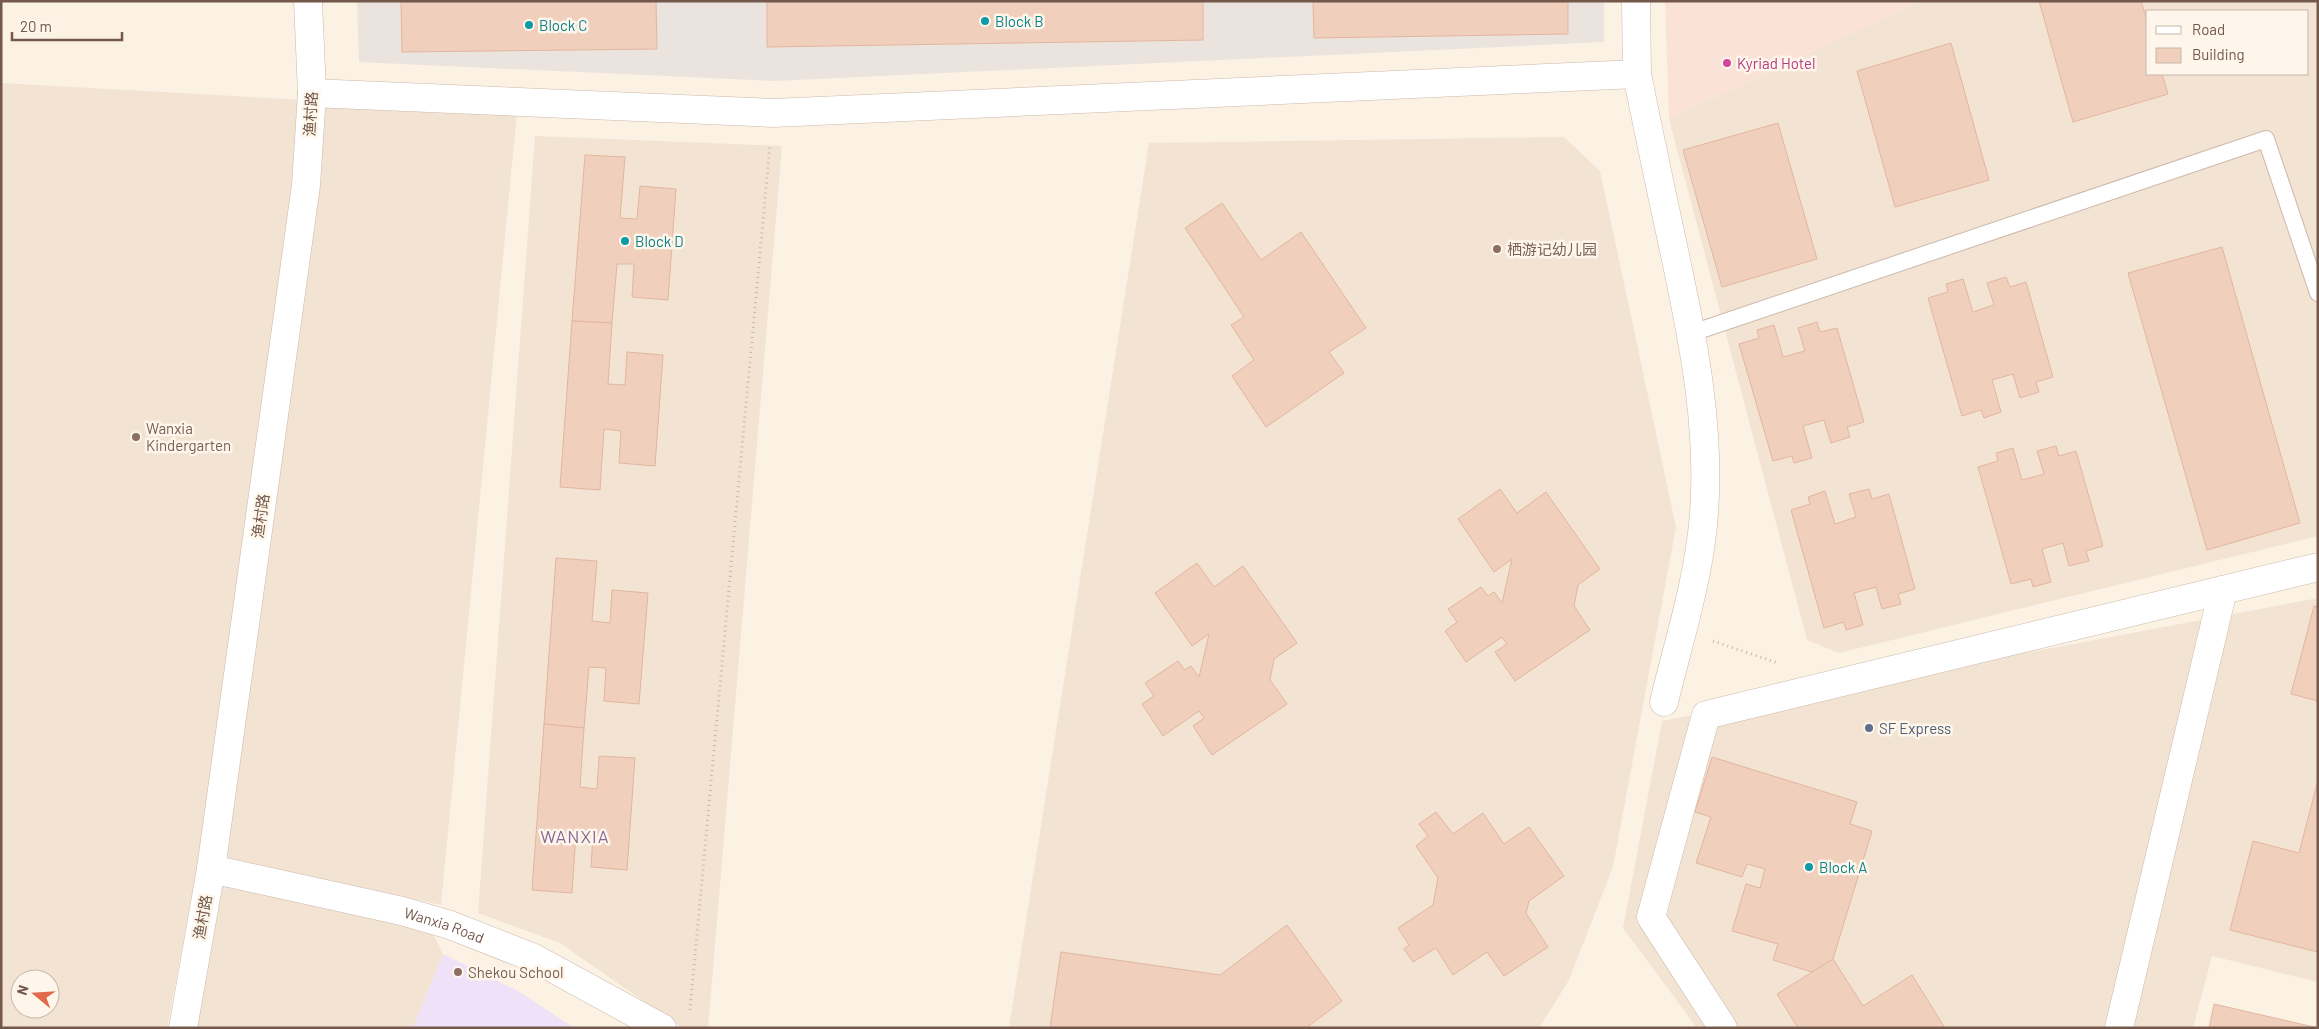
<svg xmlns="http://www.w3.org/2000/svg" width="2319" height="1029" viewBox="0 0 2319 1029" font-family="Barlow,'Noto Sans SC',sans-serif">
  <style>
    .residential { fill: #f3e3d3; fill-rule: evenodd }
    .commercial { fill: #fbe2d8 }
    .industrial { fill: #ebe4de }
    .education { fill: #efe1f8 }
    .building { fill: #f0cfbd; stroke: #e2b69e }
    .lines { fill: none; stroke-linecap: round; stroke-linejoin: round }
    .lane-casing { stroke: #ccb9ab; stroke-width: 18 }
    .street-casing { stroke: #ccb9ab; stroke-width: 29 }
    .path { stroke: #d4b3a0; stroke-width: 3; stroke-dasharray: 1 4; stroke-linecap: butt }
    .lane { stroke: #fff; stroke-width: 16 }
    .street { stroke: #fff; stroke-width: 28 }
    .culture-dot { fill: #0f9aa8; stroke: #fef6ea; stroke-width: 2 }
    .hotel-dot { fill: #d1479c; stroke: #fef6ea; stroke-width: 2 }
    .education-dot { fill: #8d6e63; stroke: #fef6ea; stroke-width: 2 }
    .service-dot { fill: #5c6f8a; stroke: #fef6ea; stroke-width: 2 }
    .labels { text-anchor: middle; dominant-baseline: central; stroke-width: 5; stroke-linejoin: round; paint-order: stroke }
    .culture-label { font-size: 15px; fill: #0d838f; stroke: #fef6ea; text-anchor: start }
    .hotel-label { font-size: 15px; fill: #b23c85; stroke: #fef6ea; text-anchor: start }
    .street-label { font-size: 15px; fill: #73584b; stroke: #fef6ea }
    .education-label { font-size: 15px; fill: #785e54; stroke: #fef6ea; text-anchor: start }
    .service-label { font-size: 15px; fill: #4e5e75; stroke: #fef6ea; text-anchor: start }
    .quarter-label { font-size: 18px; letter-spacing: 1px; fill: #856696; stroke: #fef6ea }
  </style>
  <rect width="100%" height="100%" fill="#fbf2e4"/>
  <!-- residential -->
  <g class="residential">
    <path d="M 1920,1 L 2318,1 L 2318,536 L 1839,653 L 1807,640 L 1669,119 ZM 2148,11 L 2308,11 L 2308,74 L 2148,74 Z"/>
    <path d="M 1,83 L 517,112 L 441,905 L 200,852 L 167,1028 L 1,1028 ZM 20,979 L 50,979 L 50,1009 L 20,1009 Z"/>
    <polygon points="535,136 782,146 708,1028 682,1028 560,943 478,913"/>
    <polygon points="1564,137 1600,171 1676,527 1613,867 1569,980 1539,1028 1009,1028 1149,143"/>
    <polygon points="2318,598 2318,982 2212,956 2193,1028 1697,1028 1623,928 1662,721"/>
    <polygon points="220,880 431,930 443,954 413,1028 194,1028"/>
  </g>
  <!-- commercial -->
  <polygon class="commercial" points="1665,1 1920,1 1669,119"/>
  <!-- industrial -->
  <polygon class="industrial" points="357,1 1604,1 1604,42 774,81 359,62"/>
  <!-- education -->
  <polygon class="education" points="443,954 518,991 574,1028 413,1028"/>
  <!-- building -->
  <g class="building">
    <polygon points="401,1 656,1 657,49 402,52"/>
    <polygon points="767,1 1203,1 1203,40 767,47"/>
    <polygon points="1313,1 1568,1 1568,34 1314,38"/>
    <polygon points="2039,1 2141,1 2148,23 2148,74 2162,74 2168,94 2073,122"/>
    <polygon points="1951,43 1989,180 1895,207 1857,71"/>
    <polygon points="1778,123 1817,259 1722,287 1683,150"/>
    <polygon points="585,155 625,157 620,218 637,219 640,186 676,189 668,300 632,297 634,264 617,264 612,323 572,321"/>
    <polygon points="1222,203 1261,260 1301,232 1366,328 1329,352 1344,373 1266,427 1232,376 1254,360 1231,325 1244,317 1185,228"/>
    <polygon points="2222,247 2300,523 2207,550 2128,273"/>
    <polygon points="2006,277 2010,287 2026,282 2053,377 2036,382 2039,392 2020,398 2013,374 1992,380 2001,412 1984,418 1981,410 1962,416 1928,298 1948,292 1946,284 1963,279 1973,312 1994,305 1987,283"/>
    <polygon points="572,321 612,323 608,384 625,385 627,352 663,355 655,466 619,463 621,431 604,429 600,490 560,487"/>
    <polygon points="1817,322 1820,332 1837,328 1864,422 1847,427 1850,437 1831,443 1824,420 1803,426 1812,458 1794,463 1792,456 1773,461 1739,344 1759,338 1757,330 1774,325 1783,357 1805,351 1798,328"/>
    <polygon points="2056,446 2059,456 2076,451 2103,546 2086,551 2089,561 2069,566 2063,543 2042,549 2051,582 2033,587 2031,579 2011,584 1978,467 1998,461 1996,453 2013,448 2022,480 2044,474 2037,451"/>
    <polygon points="1500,489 1517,513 1546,492 1600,569 1578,585 1574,606 1590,630 1515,681 1495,652 1507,644 1502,637 1466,662 1445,631 1457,622 1448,609 1481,587 1488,596 1494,592 1502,603 1512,559 1494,572 1458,519"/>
    <polygon points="1869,489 1872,499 1889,494 1915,589 1898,594 1901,604 1882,609 1876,587 1854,593 1863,625 1846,630 1844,622 1824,628 1791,510 1810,504 1808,497 1825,491 1835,524 1856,517 1849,494"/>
    <polygon points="556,558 597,561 592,621 610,623 612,590 648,593 639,704 604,701 606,668 589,667 584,728 544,724"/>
    <polygon points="1197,563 1214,587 1243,566 1297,643 1274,659 1270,680 1287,704 1212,755 1193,726 1204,718 1199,711 1163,736 1142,704 1154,696 1145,683 1178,661 1185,670 1191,666 1199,677 1209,634 1192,646 1155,593"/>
    <polygon points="2314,606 2318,607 2318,701 2291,694"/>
    <polygon points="544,724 584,728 580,787 597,789 599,756 635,758 627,870 591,867 593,834 576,833 572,893 532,890"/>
    <polygon points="1712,757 1857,802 1850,824 1872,831 1833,959 1812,972 1773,960 1778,944 1732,931 1746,884 1760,888 1765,869 1747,864 1742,877 1696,863 1711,817 1695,812"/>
    <polygon points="2318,780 2318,952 2230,930 2253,841 2299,853"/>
    <polygon points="1436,812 1453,834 1483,813 1504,844 1529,827 1564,876 1529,901 1526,913 1548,947 1504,976 1487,952 1453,975 1436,948 1413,962 1404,949 1409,945 1398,928 1433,905 1438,878 1416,846 1428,836 1419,824"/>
    <polygon points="1287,925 1342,1001 1306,1028 1050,1028 1061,952 1220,975"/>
    <polygon points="1833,959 1863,1006 1912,975 1945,1028 1798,1028 1777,994"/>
    <polygon points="2214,1004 2318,1028 2209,1028"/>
  </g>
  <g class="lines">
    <defs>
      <polyline id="lane" points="1692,333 2266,139 2318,293"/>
      <g id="street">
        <path d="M 1637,74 C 1649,134 1662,195 1675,255 C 1694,344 1712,434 1703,525 C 1697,585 1678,644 1664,702"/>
        <polyline points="312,93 773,113 1637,74 1636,1"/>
        <path id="s1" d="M 211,869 L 402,911 L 450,925 L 534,958 L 662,1028"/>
        <polyline points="183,1028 211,869 306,185 312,93 308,1"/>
        <polyline points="1723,1028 1651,917 1706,715 2318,567"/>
        <polyline points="2119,1028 2223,590"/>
      </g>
    </defs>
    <!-- lane casing -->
    <use href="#lane" class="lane-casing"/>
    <!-- street casing -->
    <use href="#street" class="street-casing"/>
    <!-- path -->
    <g class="path">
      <polyline points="1713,641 1778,663"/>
      <polyline points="690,1010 770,145"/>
    </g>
    <!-- lane -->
    <use href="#lane" class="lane"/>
    <!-- street -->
    <use href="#street" class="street"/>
  </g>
  <!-- markers -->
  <g class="culture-dot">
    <circle cx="985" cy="21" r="5"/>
    <circle cx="529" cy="25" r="5"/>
    <circle cx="625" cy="241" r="5"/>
    <circle cx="1809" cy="867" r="5"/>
  </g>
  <circle class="hotel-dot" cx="1727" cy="63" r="5"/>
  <g class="education-dot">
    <circle cx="1497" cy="249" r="5"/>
    <circle cx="136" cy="437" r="5"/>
    <circle cx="458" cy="972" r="5"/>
  </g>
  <circle class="service-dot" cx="1869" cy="728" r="5"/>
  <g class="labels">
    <!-- culture labels -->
    <g class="culture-label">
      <text x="995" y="21">Block B</text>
      <text x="539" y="25">Block C</text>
      <text x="635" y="241">Block D</text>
      <text x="1819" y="867">Block A</text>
    </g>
    <!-- hotel labels -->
    <g class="hotel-label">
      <text x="1737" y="63">Kyriad Hotel</text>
    </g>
    <!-- street labels -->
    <g class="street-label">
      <text transform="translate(310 114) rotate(-87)">渔村路</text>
      <text transform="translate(260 516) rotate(-82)">渔村路</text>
      <text transform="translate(202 917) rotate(-80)">渔村路</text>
      <text stroke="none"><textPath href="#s1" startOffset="240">Wanxia Road</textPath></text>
    </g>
    <!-- education labels -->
    <g class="education-label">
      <text x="1507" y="249">栖游记幼儿园</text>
      <text x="146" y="428">Wanxia<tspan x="146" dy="17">Kindergarten</tspan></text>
      <text x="468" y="972">Shekou School</text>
    </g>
    <!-- service labels -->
    <g class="service-label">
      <text x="1879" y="728">SF Express</text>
    </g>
    <!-- quarter labels -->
    <g class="quarter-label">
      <text x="575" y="836">WANXIA</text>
    </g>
  </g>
  <!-- border -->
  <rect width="2319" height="1029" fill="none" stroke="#73584b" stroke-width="5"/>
  <!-- legend -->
  <rect x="2146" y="10" width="162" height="65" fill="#fef6ea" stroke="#c6b7aa"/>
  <rect x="2156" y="26" width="25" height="8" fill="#ffffff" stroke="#c6b7aa"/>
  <text x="2192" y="35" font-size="15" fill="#73584b">Road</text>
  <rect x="2156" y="48" width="25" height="15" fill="#f0cfbd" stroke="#c6b7aa"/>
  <text x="2192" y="60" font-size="15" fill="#73584b">Building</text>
  <!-- north arrow -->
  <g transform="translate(35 994) rotate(288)"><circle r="24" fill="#fef6ea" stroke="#c6b7aa"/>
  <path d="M0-4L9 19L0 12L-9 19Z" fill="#e16a4e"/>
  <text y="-8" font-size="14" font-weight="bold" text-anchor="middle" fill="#73584b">N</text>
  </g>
  <!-- scale -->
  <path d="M12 32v8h110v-8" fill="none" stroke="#73584b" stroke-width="2.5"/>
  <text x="20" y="32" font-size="15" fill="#73584b" stroke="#fef6ea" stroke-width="4" paint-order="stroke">20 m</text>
</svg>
